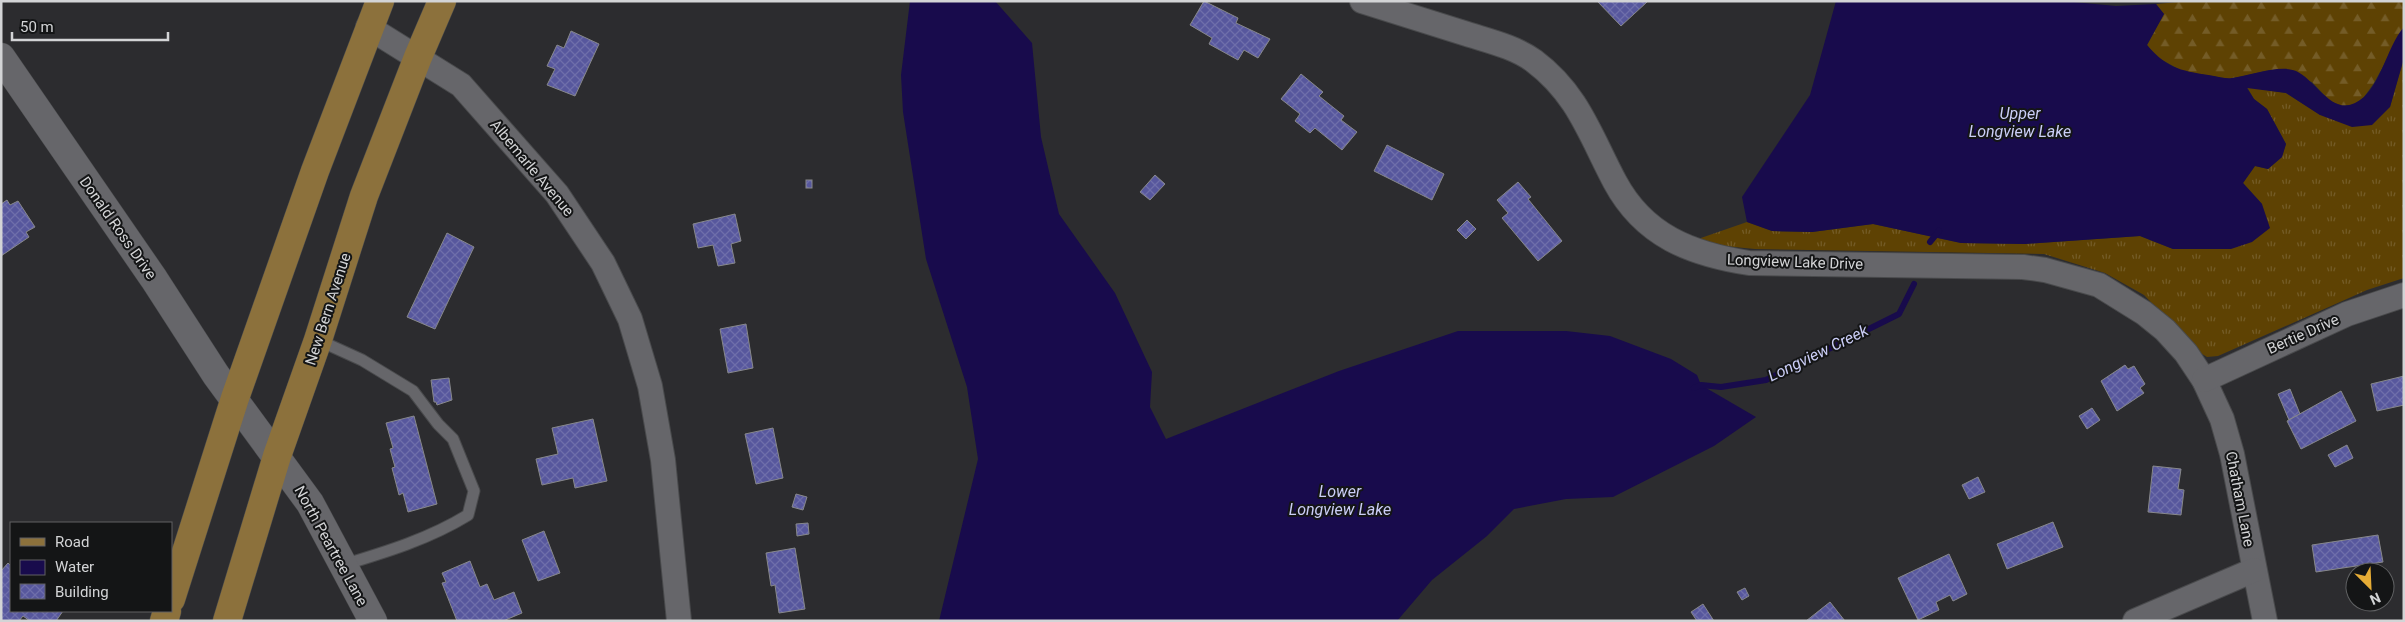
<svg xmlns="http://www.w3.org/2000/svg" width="2405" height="622" viewBox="0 0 2405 622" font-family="Roboto,sans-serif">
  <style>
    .grass { fill: url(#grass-tufts) }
    .forest { fill: url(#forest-firs) }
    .water { fill: #180b4c }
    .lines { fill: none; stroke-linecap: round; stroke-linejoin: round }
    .stream { stroke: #180b4c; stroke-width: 6 }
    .building { fill: url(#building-cross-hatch); stroke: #87888b }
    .lane-casing { stroke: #494a4c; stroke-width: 13 }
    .street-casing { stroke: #494a4c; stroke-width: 26 }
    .secondary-casing { stroke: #494a4c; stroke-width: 29 }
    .primary-casing { stroke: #494a4c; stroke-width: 29 }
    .lane { stroke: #66666a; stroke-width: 11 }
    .street { stroke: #66666a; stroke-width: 24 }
    .secondary { stroke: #66666a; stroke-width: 28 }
    .primary { stroke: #8c713c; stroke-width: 28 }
    .labels { text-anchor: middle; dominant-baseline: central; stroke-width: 4; stroke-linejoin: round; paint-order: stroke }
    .street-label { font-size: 15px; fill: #d3d4d6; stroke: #141516 }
    .water-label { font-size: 16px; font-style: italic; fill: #cbcef7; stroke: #141516 }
  </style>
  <defs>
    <pattern id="grass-tufts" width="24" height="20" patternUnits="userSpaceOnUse" patternTransform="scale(1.25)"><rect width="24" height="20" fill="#5e4203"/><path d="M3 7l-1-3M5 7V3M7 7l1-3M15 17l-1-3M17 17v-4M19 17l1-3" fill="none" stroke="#745c27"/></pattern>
    <pattern id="forest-firs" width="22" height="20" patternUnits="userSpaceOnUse" patternTransform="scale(1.25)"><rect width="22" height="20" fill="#5e4203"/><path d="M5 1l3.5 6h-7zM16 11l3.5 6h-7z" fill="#745c27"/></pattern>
    <pattern id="building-cross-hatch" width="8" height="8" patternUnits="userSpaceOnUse" patternTransform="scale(1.25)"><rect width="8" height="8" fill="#57579d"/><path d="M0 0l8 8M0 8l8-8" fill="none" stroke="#6e6eaa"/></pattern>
  </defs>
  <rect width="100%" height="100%" fill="#2c2c2f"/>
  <!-- grass -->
  <polygon class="grass" points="2404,58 2404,278 2367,290 2218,356 2207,357 2199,352 2144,295 2105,273 2044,254 1755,249 1724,246 1698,239 1747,222 1772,231 1812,232 1873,224 1961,243 2025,244 2140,236 2173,249 2262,204 2243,183 2255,166 2268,169 2282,157 2286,144 2267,109 2254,99 2247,87 2286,93 2320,115 2390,107"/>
  <!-- forest -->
  <polygon class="forest" points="2190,1 2404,1 2404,27 2374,83 2364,97 2355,104 2342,106 2330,101 2312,82 2270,70 2230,79 2182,71 2157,57 2147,45 2164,14 2156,4"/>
  <!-- water -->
  <g class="water">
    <polygon points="910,1 995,1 1032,43 1041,137 1059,214 1115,293 1152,372 1150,407 1166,439 1339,371 1458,331 1566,331 1610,336 1671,359 1697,375 1701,385 1756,417 1714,446 1613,497 1566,499 1514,509 1487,536 1432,580 1397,621 939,621 978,459 967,387 926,259 903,112 901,75"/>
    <path d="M 1836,1 L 2063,1 L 2116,6 L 2156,4 L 2164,14 L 2147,45 C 2168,70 2184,71 2214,76 C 2220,77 2226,79 2232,78 C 2250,76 2279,64 2296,71 C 2316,80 2331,115 2355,103 C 2380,92 2386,47 2404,27 L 2404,58 L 2390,107 L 2372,125 L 2352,127 L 2320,115 L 2286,93 L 2247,88 L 2254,99 L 2267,109 L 2286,144 L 2282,157 L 2268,169 L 2255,166 L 2243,183 L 2262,204 L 2270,228 L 2252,242 L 2231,249 L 2173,249 L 2140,236 L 2025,244 L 1961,243 L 1873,224 L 1812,232 L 1772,231 L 1747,222 L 1742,197 L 1810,95 Z"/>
  </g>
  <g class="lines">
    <!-- stream -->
    <g class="stream">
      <polyline points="1930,242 1939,231"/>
      <polyline points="1694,388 1701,385 1721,387 1766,380 1899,314 1914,284"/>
    </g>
  </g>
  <!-- building -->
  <g class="building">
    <polygon points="1204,1 1238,18 1236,23 1270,39 1258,58 1244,50 1238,60 1209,44 1212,38 1190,25"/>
    <polygon points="1597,1 1646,1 1647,2 1621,26"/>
    <polygon points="571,31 599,44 575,96 547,85 555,69 547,66 557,45 564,48"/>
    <polygon points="1301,74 1323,92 1319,96 1344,116 1341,120 1357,132 1342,150 1315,128 1310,133 1295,121 1300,114 1281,99"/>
    <polygon points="1387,145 1444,174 1432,200 1374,171"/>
    <polygon points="1155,175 1165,184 1150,200 1140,192"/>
    <rect x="806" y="180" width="6" height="8"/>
    <polygon points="1518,182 1531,197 1528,199 1562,241 1538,261 1502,218 1508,213 1497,200"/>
    <polygon points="7,200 10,205 18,201 35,227 26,232 29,237 1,256 1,204"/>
    <polygon points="735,214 741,241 731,244 735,263 718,266 713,245 698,248 693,224"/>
    <polygon points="1467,220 1476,229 1466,239 1457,230"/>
    <polygon points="447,233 474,247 435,329 407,317"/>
    <polygon points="746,324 753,368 728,373 720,329"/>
    <polygon points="2125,365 2128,369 2134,366 2145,384 2140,388 2144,393 2117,411 2101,381"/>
    <polygon points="2404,376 2404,405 2377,411 2371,384"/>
    <polygon points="449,378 452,400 437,405 436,402 434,402 431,380"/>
    <polygon points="2290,389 2300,414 2289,420 2278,394"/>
    <polygon points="2341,391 2356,421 2301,449 2287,421"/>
    <polygon points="2092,408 2100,420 2087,429 2079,416"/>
    <polygon points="414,416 437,504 408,512 403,493 399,495 392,468 395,467 390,449 393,448 386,423"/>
    <polygon points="593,419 607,481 575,488 573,478 542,485 536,459 558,454 552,428"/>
    <polygon points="773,428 783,478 756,484 745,434"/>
    <polygon points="2347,445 2353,458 2335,467 2328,455"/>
    <polygon points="2153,466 2181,469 2178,489 2184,490 2181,515 2148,512"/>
    <polygon points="1978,477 1985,492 1969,499 1962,485"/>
    <polygon points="796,494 807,497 803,510 792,507"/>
    <polygon points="2053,522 2063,547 2007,569 1997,544"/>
    <polygon points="808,523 809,534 797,536 796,524"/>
    <polygon points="544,531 560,573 538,581 522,540"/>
    <polygon points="2378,535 2383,562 2316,572 2312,545"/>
    <polygon points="795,548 805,609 779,613 775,585 771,586 766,553"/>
    <polygon points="1949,554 1967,594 1953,601 1950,595 1936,602 1939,610 1918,620 1898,578"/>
    <polygon points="470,561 480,587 487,584 494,600 514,592 522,613 503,621 457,621 442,583 446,582 442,573"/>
    <polygon points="8,563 11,566 11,611 63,611 56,621 30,621 23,616 19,621 1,621 1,571"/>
    <polygon points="1745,588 1749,596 1742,600 1737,592"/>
    <polygon points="1830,602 1845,621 1806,621"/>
    <polygon points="1703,604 1714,621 1697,621 1691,612"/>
  </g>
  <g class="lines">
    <defs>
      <path id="lane" d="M 318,340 L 362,360 L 413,391 L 438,424 L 453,439 L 474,491 L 468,515 C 429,539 386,552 343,565"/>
      <g id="street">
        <path d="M 1362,1 C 1397,12 1432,23 1467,34 C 1489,41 1515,47 1534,61 C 1578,94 1590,135 1615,182 C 1644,236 1691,254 1749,263 L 2023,267 L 2045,270 L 2099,285 L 2144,313 L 2165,330 L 2186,353 L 2204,380 L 2222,419 L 2232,454 L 2265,621"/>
        <polyline points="368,27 461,85 557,194 603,263 630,319 650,386 663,460 679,621"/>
        <polyline points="2204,380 2347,314 2404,295"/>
        <polyline points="2135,621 2254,570"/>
      </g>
      <polyline id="secondary" points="1,57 154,279 216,375 310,503 373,621"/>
      <g id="primary">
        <polyline points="171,599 235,398 315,171 380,1"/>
        <polyline points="164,621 167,611"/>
        <polyline points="227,621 277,456 318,340 364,196 418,57 442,1"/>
      </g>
    </defs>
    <!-- lane casing -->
    <use href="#lane" class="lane-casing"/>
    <!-- street casing -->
    <use href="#street" class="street-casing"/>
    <!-- secondary casing -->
    <use href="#secondary" class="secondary-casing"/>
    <!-- primary casing -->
    <use href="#primary" class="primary-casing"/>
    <!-- lane -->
    <use href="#lane" class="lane"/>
    <!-- street -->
    <use href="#street" class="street"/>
    <!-- secondary -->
    <use href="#secondary" class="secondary"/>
    <!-- primary -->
    <use href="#primary" class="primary"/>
  </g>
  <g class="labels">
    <!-- street labels -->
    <g class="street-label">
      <text transform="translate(532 168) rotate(50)">Albemarle Avenue</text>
      <text transform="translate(118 228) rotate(55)">Donald Ross Drive</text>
      <text transform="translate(1795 262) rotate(2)">Longview Lake Drive</text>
      <text transform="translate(328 309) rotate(-72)">New Bern Avenue</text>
      <text transform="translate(2303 334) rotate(-24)">Bertie Drive</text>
      <text transform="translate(2240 499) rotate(79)">Chatham Lane</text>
      <text transform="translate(331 546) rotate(61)">North Peartree Lane</text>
    </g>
    <!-- water labels -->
    <g class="water-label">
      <text x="2020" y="113">Upper<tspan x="2020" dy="18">Longview Lake</tspan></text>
      <text transform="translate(1818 353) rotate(-26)">Longview Creek</text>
      <text x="1340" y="491">Lower<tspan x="1340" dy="18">Longview Lake</tspan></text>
    </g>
  </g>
  <!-- border -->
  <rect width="2405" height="622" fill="none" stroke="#d3d4d6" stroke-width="5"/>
  <!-- legend -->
  <rect x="10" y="522" width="162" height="90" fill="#141516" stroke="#606163"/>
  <rect x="20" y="538" width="25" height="8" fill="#8c713c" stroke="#606163"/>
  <text x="55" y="547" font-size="15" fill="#d3d4d6">Road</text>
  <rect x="20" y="560" width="25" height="15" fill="#180b4c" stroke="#606163"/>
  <text x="55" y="572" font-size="15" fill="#d3d4d6">Water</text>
  <rect x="20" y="584" width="25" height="15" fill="url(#building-cross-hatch)" stroke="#606163"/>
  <text x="55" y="597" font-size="15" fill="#d3d4d6">Building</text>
  <!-- north arrow -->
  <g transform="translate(2370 587) rotate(156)"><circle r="24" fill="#141516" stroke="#606163"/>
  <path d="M0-4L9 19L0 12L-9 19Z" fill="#e6ac36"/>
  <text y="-8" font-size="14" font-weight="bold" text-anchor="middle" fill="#d3d4d6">N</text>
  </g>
  <!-- scale -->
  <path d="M12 32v8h156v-8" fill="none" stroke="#d3d4d6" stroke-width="2.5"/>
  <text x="20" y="32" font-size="15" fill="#d3d4d6" stroke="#141516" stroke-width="4" paint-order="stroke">50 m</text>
</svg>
